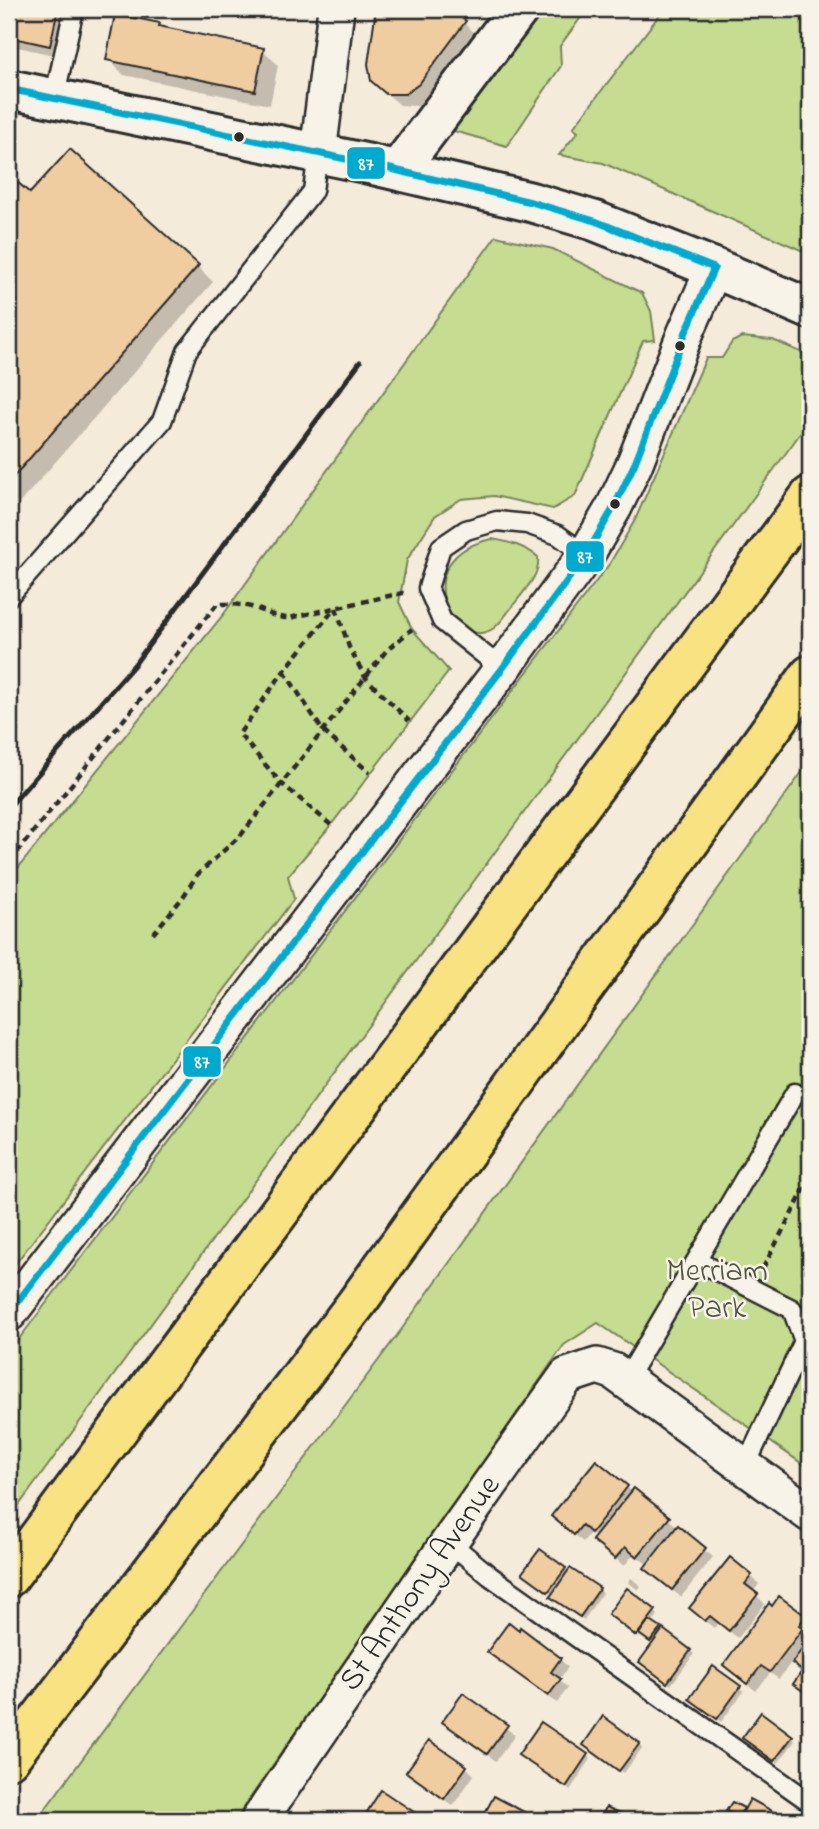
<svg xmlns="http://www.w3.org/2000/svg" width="819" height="1829" viewBox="0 0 819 1829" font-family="'Indie Flower',sans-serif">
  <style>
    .green { fill: #c5dc91; stroke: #78845e; stroke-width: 2 }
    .shadow { fill: #0003 }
    .building { fill: #efcda1; stroke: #2b2b2b; stroke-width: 2 }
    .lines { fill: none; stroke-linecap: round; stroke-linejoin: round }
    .lane-casing { stroke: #2b2b2b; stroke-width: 23 }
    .street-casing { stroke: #2b2b2b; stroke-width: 40 }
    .secondary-casing { stroke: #2b2b2b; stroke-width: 44 }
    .highway-casing { stroke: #2b2b2b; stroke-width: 44 }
    .path { stroke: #2b2b2b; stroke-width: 4.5; stroke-dasharray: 7 5; stroke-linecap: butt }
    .lane { stroke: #f7f3e8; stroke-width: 18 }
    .street { stroke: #f7f3e8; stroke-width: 35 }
    .secondary { stroke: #f7f3e8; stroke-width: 38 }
    .highway { stroke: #f8e281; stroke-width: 38 }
    .rail { stroke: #2b2b2b; stroke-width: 5 }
    .bus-1-casing { stroke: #f7f3e8; stroke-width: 12 }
    .bus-1 { stroke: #00a9ce; stroke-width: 7 }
    .bus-dot { fill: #2b2b2b; stroke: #f7f3e8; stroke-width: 2.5 }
    .labels { text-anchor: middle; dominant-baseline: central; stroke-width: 5; stroke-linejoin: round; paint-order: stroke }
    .park-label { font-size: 32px; fill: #525744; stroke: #f7f3e8 }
    .street-label { font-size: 32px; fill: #2b2b2b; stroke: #f7f3e8 }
    .line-badge { stroke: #f7f3e8; stroke-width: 2.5 }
    .badge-label { font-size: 19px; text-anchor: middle; font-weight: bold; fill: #fff }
  </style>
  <rect width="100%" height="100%" fill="#f5ebda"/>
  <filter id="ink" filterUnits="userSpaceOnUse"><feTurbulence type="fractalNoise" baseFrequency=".0143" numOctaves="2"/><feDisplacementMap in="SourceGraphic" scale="14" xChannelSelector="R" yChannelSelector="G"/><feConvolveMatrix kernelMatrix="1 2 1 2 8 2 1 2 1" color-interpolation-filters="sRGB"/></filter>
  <g filter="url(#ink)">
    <!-- green -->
    <g class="green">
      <polygon points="542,9 587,9 560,46 561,66 507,146 450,130"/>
      <polygon points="664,9 810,9 810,254 603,163 559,155 578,132 573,128"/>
      <polygon points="496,236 553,249 642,293 651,311 655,340 643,341 575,496 553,509 494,496 461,499 435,516 407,560 399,602 412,629 449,671 331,825 288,876 294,899 9,1272 9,879 223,615"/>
      <polygon points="742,337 773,340 810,356 810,420 9,1519 9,1352 610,563 635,520 706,358 722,358 732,342"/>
      <path d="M 492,539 C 509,542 525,546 538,557 C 540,576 526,588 515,603 C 509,610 502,622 494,628 C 454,656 403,557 492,539 Z"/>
      <polygon points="810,761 810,1469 598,1323 564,1345 235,1820 37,1820 401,1330"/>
    </g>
    <!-- shadow -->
    <g class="shadow">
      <polygon points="9,9 72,9 62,57 9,45"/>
      <polygon points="377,9 448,9 477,35 431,96 418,106 400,105 386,93 370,64"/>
      <polygon points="159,25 162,29 263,50 278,65 270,105 124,75 108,59"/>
      <polygon points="9,177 30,196 197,266 213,282 9,515"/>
      <polygon points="627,1487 633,1493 635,1491 713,1557 681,1597 654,1576 648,1565 634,1554 624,1566 602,1547 597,1537 591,1532 583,1542 561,1524"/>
      <polygon points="730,1559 759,1584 753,1592 765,1604 738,1638 719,1623 714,1628 699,1616"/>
      <polygon points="565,1569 602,1593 584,1620 556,1600 553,1595 528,1576"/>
      <polygon points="631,1578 641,1586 638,1590 628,1582"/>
      <polygon points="655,1611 658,1615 652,1623 694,1654 671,1685 645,1666 654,1644 642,1636 641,1638 614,1618"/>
      <polygon points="805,1618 810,1624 810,1629 806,1634 810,1638 810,1697 795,1684 803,1672 792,1661 779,1679 770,1673 756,1691 733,1672"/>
      <polygon points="560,1659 568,1667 559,1680 568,1688 557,1703 498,1660"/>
      <polygon points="713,1668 744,1691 721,1722 695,1702"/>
      <polygon points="463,1695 515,1735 496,1761 444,1722"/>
      <polygon points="792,1737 795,1741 778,1763 748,1741"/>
      <polygon points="639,1744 642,1748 624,1773 589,1748"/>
      <polygon points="587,1755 591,1759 570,1790 524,1759"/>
      <polygon points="466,1767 474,1775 453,1806 408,1772"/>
      <polygon points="743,1809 745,1812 777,1815 780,1819 746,1820 728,1811"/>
    </g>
    <!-- building -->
    <g class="building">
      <polygon points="9,9 58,9 50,46 9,37"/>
      <polygon points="376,9 450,9 466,21 419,84 405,94 386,94 371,81 368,64"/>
      <polygon points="115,14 160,23 159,26 264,48 255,91 106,60"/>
      <polygon points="70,149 199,265 9,482 9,175 30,193"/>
      <polygon points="596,1460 628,1486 591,1533 582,1525 574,1535 551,1516"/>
      <polygon points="634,1488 670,1517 637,1557 625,1547 615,1559 592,1540"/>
      <polygon points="678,1525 706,1548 672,1590 644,1568"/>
      <polygon points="540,1549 566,1568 548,1592 522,1573"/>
      <polygon points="730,1557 752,1575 745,1584 758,1594 729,1631 710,1616 705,1621 689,1608"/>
      <polygon points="570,1568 600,1588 580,1617 550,1597"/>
      <polygon points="627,1588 656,1610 636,1636 608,1614"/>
      <polygon points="779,1596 806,1616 799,1625 803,1628 770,1672 761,1666 747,1684 723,1665 769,1603 772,1606"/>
      <polygon points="649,1620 661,1628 650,1642 639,1634"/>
      <polygon points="509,1622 519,1630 520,1627 561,1658 551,1672 561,1679 548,1696 487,1652"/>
      <polygon points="663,1629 691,1650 667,1683 639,1662"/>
      <polygon points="810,1638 810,1696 793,1684 802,1671 792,1663"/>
      <polygon points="713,1666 741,1686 717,1719 689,1699"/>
      <polygon points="463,1693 508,1725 487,1754 442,1722"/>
      <polygon points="761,1712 793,1736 774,1761 742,1738"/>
      <polygon points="603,1716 640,1743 619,1771 583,1745"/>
      <polygon points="541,1722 588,1754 566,1787 518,1755"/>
      <polygon points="429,1740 467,1766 444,1799 406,1772"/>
      <polygon points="381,1790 423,1818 422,1820 362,1820"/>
      <polygon points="494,1796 539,1820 481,1820"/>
      <polygon points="750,1799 778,1814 774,1820 746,1820 740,1817"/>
      <polygon points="732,1802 744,1808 738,1817 726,1811"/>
      <polygon points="606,1807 637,1820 600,1820"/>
    </g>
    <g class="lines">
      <defs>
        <g id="lane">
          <polyline points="54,99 74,9"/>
          <polyline points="9,596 162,421 187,351 313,191 318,153"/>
          <polyline points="502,669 442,621 428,588 441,547 466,530 497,521 527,524 558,535 586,555"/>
          <polyline points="697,1261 792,1309 804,1341 745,1467"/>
          <polyline points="626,1380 795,1093"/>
          <polyline points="449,1542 490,1576 810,1802"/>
        </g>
        <g id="street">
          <polyline points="318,153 336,9"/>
          <polyline points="9,1313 502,669 586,555 614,507 634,465 685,334 714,268"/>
          <polyline points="259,1820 449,1542 567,1376 597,1366 613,1371 810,1514"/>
        </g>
        <g id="secondary">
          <polyline points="9,89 365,163 531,202 595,221 714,268 810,309"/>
          <polyline points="398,170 519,9"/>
        </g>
        <g id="highway">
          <polyline points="9,1577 810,496"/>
          <polyline points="9,1759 356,1304 810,675"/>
        </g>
      </defs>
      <!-- lane casing -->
      <use href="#lane" class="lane-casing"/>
      <!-- street casing -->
      <use href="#street" class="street-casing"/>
      <!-- secondary casing -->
      <use href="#secondary" class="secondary-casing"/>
      <!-- highway casing -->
      <use href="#highway" class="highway-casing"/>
      <!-- path -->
      <g class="path">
        <polyline points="336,608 349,647 365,677 409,721"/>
        <polyline points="284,671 323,731 370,773"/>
        <polyline points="331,825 281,783 239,734 284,671 335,608"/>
        <path d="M 9,862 L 217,604 C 229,604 240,604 251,607 C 266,611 274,618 289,618 L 407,592"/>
        <polyline points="153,934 183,897 197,875 241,835 386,651 412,629"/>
        <polyline points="763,1268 810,1179"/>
      </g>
      <!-- lane -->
      <use href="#lane" class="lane"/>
      <!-- street -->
      <use href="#street" class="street"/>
      <!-- secondary -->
      <use href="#secondary" class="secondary"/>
      <!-- highway -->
      <use href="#highway" class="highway"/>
      <!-- rail -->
      <g class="rail">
        <polyline points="9,768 11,765"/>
        <polyline points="9,807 134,665 360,362"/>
      </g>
      <defs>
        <g id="bus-1">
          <polyline points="9,89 365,163 531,202 595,221 714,268"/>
          <polyline points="9,1313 502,669 586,555 614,507 634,465 685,334 714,268"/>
        </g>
      </defs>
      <!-- bus-1 casing -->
      <use href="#bus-1" class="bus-1-casing"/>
      <!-- bus-1 -->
      <use href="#bus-1" class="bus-1"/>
    </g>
  </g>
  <!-- markers -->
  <g class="bus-dot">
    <circle cx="239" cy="137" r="6"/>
    <circle cx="680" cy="346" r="6"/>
    <circle cx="615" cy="504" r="6"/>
  </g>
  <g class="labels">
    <!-- park labels -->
    <g class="park-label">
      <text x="717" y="1272">Merriam<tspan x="717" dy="37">Park</tspan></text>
    </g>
    <!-- street labels -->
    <g class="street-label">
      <text transform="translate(421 1584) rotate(-55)">St Anthony Avenue</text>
    </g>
  </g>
  <g class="line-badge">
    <rect x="346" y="146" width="40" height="34" rx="7" fill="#00a9ce"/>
    <rect x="565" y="540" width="40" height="33" rx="7" fill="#00a9ce"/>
    <rect x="182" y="1045" width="40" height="33" rx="7" fill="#00a9ce"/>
  </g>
  <g class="badge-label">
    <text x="366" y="170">87</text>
    <text x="585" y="563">87</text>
    <text x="202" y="1068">87</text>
  </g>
  <!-- margin -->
  <rect width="819" height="1829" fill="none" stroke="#f7f3e8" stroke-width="35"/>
  <rect x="18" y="18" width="784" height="1794" fill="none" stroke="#2b2b2b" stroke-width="2.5" filter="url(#ink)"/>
</svg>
